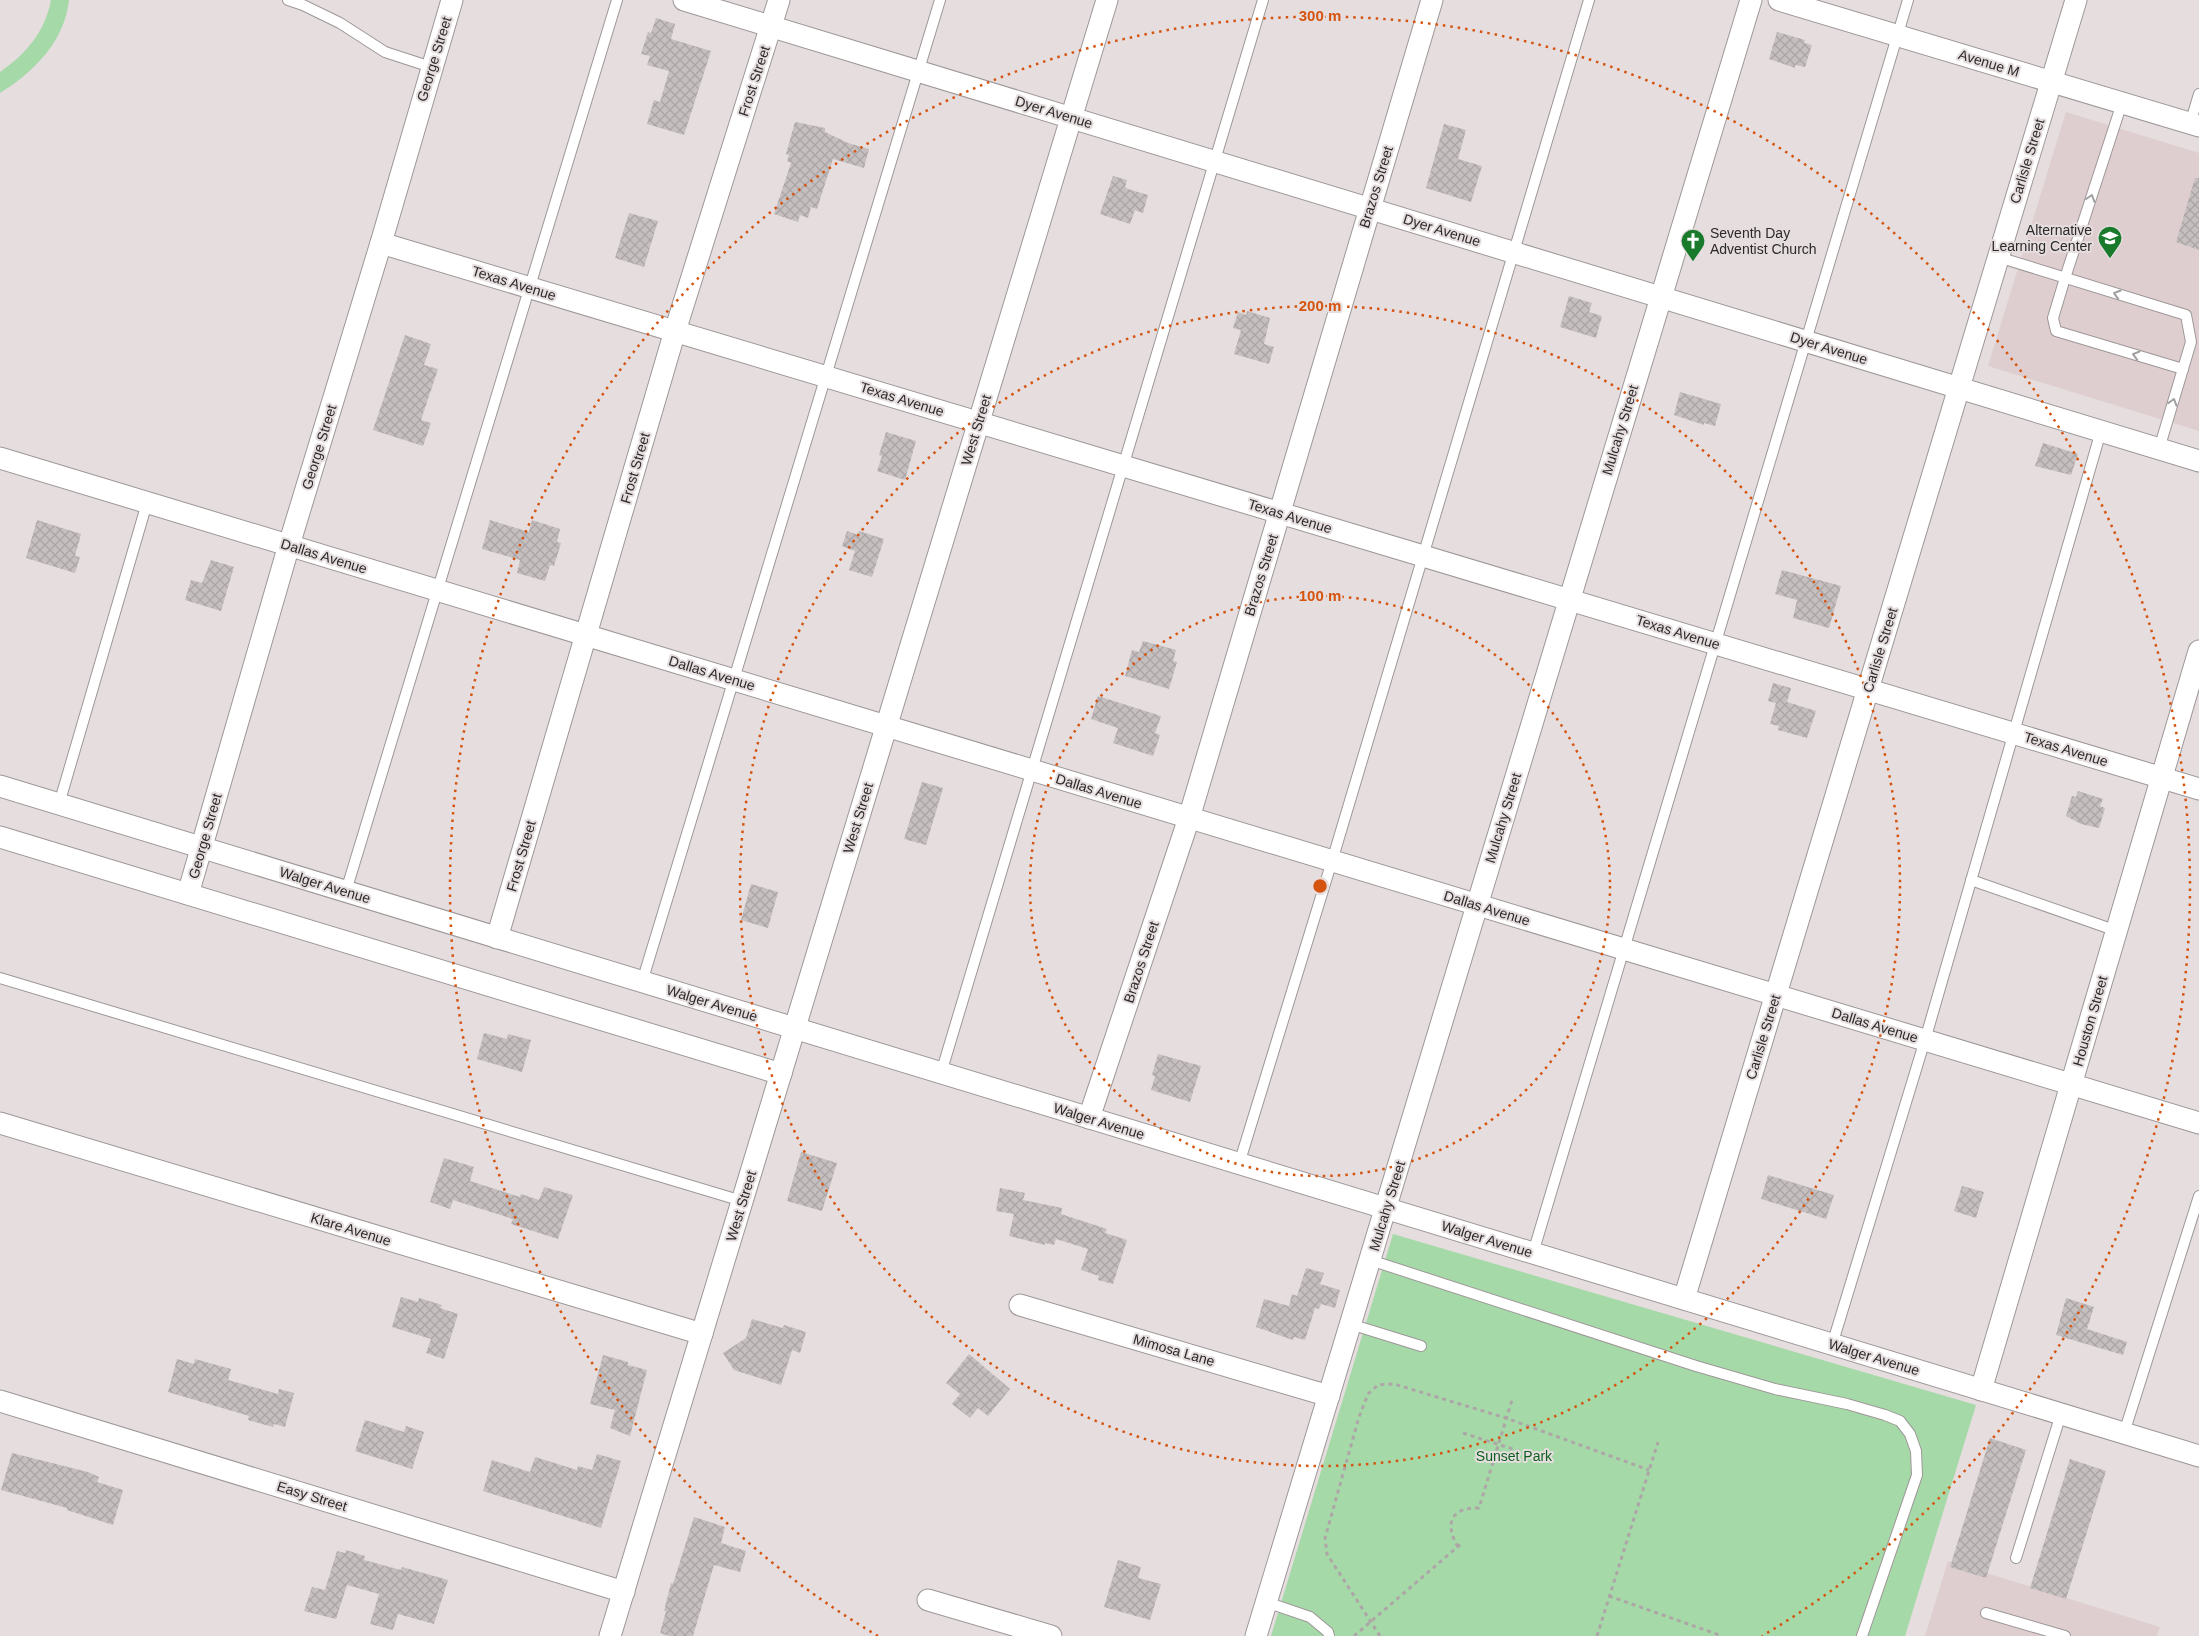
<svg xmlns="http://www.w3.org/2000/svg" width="2199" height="1636" viewBox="0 0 2199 1636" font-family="Arial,sans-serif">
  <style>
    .built { fill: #dfced0 }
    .park { fill: #a6d9a8 }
    .building { fill: url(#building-cross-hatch) }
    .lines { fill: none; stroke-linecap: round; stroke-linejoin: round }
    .lane-casing { stroke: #9e9798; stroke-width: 12 }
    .street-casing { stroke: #9e9798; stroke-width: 23 }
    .path { stroke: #ada6a7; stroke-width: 3; stroke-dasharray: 4 4; stroke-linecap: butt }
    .lane { stroke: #fff; stroke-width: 10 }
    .street { stroke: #fff; stroke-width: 21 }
    .oneway { stroke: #a09f9f }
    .ring { fill: none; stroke: #d5540f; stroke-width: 2.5; stroke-dasharray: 2.5 5 }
    .labels { text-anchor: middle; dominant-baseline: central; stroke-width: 4; stroke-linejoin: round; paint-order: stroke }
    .street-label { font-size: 14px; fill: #2c292a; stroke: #e5ddde }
    .poi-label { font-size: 14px; fill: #2c292a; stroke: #e5ddde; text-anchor: end }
    .park-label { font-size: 14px; fill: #0c5f1e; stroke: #e5ddde }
    .centre { fill: #d5540f; stroke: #e5ddde; stroke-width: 2.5 }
    .ring-label { font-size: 15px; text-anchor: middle; font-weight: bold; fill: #d5540f; stroke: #e5ddde; stroke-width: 4; stroke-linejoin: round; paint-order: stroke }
  </style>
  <defs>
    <pattern id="building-cross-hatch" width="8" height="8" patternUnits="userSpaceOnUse" patternTransform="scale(1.25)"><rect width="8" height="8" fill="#c6bfc0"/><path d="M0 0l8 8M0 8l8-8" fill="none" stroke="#aaa4a5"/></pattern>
  </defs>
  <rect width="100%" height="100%" fill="#e5ddde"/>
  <!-- built -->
  <g class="built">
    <polygon points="2066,112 2199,153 2199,431 1988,366"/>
    <polygon points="1948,1561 2160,1627 2157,1636 1925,1636"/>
  </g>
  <!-- park -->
  <g class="park">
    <path d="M 51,0 L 69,0 C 65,41 33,73 0,93 L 0,72 C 26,54 45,32 51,0 Z"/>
    <polygon points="1393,1234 1976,1405 1905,1636 1271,1636"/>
  </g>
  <!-- building -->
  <g class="building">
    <polygon points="656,18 675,24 671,39 711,51 684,135 647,124 654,100 660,102 669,71 647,65 650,56 641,54 648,32 651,33"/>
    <polygon points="1777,32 1805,40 1804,43 1812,45 1805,67 1795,65 1795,68 1769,59"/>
    <polygon points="795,122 825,128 825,132 848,143 869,149 864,168 833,159 817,209 811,207 808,218 800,215 798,222 774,214 791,163 787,161 789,155 786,154"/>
    <polygon points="1444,124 1466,130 1458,159 1482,166 1471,202 1426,188"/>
    <polygon points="1113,176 1127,180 1125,187 1128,189 1148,195 1143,213 1135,210 1130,224 1100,214"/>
    <polygon points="2195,178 2199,178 2199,250 2176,242"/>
    <polygon points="629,213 658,221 644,267 615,258"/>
    <polygon points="1569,296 1592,303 1589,312 1602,316 1596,338 1560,327"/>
    <polygon points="1247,311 1270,318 1264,344 1274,347 1269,364 1234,354 1241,330 1233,328 1238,312 1246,315"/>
    <polygon points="405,335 431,344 424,365 438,369 421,420 431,423 423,446 373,430"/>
    <polygon points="1680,392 1721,404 1715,426 1704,423 1704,425 1674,415"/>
    <polygon points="886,432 916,441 905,480 877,471 882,456 879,455"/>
    <polygon points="2043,443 2078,454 2071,475 2035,466"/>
    <polygon points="37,520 81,534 75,556 80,557 75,573 26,558"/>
    <polygon points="490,520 529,532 532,520 560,529 557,542 561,543 554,566 550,565 545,581 517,573 520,560 482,549"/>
    <polygon points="847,531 858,535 859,531 884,539 872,577 849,570 855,551 842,546"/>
    <polygon points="211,560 234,567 221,611 185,600 191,580 202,583"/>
    <polygon points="1782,570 1841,586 1829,628 1793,618 1797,600 1775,594"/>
    <polygon points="1143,641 1176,650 1173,661 1177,662 1169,689 1125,676 1132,650 1139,652"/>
    <polygon points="1773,683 1791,688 1787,702 1816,711 1807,738 1778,730 1779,726 1770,724 1776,703 1768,701"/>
    <polygon points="1098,696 1161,716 1155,733 1160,735 1153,756 1113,743 1118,728 1091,719"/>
    <polygon points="922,782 943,788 926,845 904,839"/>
    <polygon points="2078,791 2103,799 2100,806 2105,808 2099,828 2081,824 2066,816 2072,796 2076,797"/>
    <polygon points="751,884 778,892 768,928 741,920"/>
    <polygon points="484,1033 507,1039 508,1034 531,1040 522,1072 477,1059"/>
    <polygon points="1158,1054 1201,1066 1190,1102 1151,1090 1155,1076 1152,1075"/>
    <polygon points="801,1152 837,1163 822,1211 787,1201"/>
    <polygon points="444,1158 474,1167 470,1181 520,1197 521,1194 539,1200 544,1187 573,1195 558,1239 511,1224 513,1219 453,1200 450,1209 430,1202"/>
    <polygon points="1768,1175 1834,1195 1826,1219 1761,1199"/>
    <polygon points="1962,1186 1984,1192 1976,1218 1954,1211"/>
    <polygon points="1000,1188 1025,1193 1023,1200 1062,1208 1061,1214 1107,1229 1105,1233 1127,1240 1113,1284 1098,1280 1099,1276 1081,1270 1088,1249 1056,1239 1054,1245 1045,1243 1045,1245 1009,1236 1014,1214 996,1211"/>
    <polygon points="1306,1268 1324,1273 1320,1284 1340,1290 1335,1308 1321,1304 1319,1309 1315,1308 1305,1340 1294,1337 1293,1340 1256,1327 1264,1299 1289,1306 1292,1294 1297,1296"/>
    <polygon points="401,1297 418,1302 419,1298 442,1305 440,1308 458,1314 444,1359 426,1353 431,1339 392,1327"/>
    <polygon points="2066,1298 2094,1307 2087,1329 2127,1342 2123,1355 2056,1335"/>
    <polygon points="752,1319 783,1328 784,1325 806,1332 800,1353 792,1350 781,1385 734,1370 723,1353 746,1338"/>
    <polygon points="969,1354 1010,1389 988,1416 978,1408 970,1418 952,1404 960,1394 946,1383"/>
    <polygon points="603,1355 628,1362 628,1365 647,1370 630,1436 610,1428 615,1410 590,1404"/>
    <polygon points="177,1359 194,1364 195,1359 231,1369 228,1380 278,1394 279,1389 294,1393 285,1427 274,1424 273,1427 248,1420 249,1416 168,1392"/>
    <polygon points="365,1420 404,1432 406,1426 424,1432 412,1469 355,1451"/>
    <polygon points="1990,1438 2026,1450 1986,1578 1950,1567"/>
    <polygon points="12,1453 88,1472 99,1477 97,1482 123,1490 113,1525 67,1510 67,1508 1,1490"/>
    <polygon points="597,1454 621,1461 601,1528 483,1491 492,1460 530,1472 535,1457 577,1470 578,1466 592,1470"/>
    <polygon points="2070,1459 2106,1471 2066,1599 2030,1588"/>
    <polygon points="694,1517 725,1527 721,1543 746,1551 740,1572 714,1565 693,1636 669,1636 660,1633 666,1611 664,1611 671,1583 673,1584"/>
    <polygon points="346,1550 365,1556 364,1560 401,1570 402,1567 448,1580 434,1624 398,1614 393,1630 370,1624 379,1594 347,1585 336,1619 304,1611 312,1587 325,1590 337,1551 345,1553"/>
    <polygon points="1118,1560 1141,1567 1138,1578 1161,1584 1150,1620 1104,1607"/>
  </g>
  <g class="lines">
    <defs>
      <g id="lane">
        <polyline points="288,0 303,5 340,23 385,52 431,67"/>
        <polyline points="2122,103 2065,278 2053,318 2056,331 2183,369"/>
        <polyline points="2190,124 2199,94"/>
        <polyline points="1998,257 2186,315 2191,342 2159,449"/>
        <polyline points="59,804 147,503"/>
        <polyline points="1971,880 2117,931"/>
        <polyline points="346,891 617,0"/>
        <polyline points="0,978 742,1201"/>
        <polyline points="642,982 940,0"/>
        <polyline points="941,1073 1263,0"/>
        <polyline points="1239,1164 1332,861 1589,0"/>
        <polyline points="1533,1253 1908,0"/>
        <polyline points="1370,1260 1696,1366 1775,1389 1847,1404 1885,1415 1900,1421 1910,1434 1916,1451 1917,1475 1862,1636"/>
        <polyline points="1350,1324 1421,1346"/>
        <polyline points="1832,1345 1925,1040 2101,431"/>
        <polyline points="2124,1433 2199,1196"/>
        <polyline points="2016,1558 2061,1414"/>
        <polyline points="1266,1602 1310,1617 1328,1632 1329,1636"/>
        <polyline points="1986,1613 2065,1636"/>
      </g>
      <g id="street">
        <polyline points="684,0 2199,461"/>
        <polyline points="1779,0 2199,126"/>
        <polyline points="381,243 2199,789"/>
        <polyline points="0,458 2199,1123"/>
        <polyline points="0,786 2199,1456"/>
        <polyline points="0,837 781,1074"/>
        <polyline points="188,894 289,545 381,243 452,0"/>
        <polyline points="497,938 675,331 779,0"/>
        <polyline points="1089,1118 1189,818 1432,0"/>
        <polyline points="0,1123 702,1334"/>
        <polyline points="1684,1299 2076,0"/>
        <polyline points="1020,1305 1329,1396"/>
        <polyline points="1981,1390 2199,651"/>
        <polyline points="0,1401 624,1592"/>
        <polyline points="928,1600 1051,1636"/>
        <polyline points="610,1636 1107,0"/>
        <polyline points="1256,1636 1751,0"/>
      </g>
    </defs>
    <!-- lane casing -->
    <use href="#lane" class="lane-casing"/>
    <!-- street casing -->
    <use href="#street" class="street-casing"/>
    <!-- path -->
    <g class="path">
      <polyline points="1463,1433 1519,1451"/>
      <path d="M 1458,1547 C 1444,1524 1451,1507 1479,1508 L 1512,1400"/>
      <polyline points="1609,1596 1722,1636"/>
      <polyline points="1354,1636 1462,1543"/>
      <polyline points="1380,1636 1327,1554 1325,1538 1359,1417 1368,1394 1378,1385 1394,1384 1506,1418 1649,1470"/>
      <polyline points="1597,1636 1658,1442"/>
    </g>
    <!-- lane -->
    <use href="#lane" class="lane"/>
    <!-- street -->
    <use href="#street" class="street"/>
  </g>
  <!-- one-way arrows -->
  <defs><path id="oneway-chevron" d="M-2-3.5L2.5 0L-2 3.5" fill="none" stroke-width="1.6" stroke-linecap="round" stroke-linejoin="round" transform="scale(1.25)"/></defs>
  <g class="oneway">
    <use href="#oneway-chevron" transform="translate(2091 198) rotate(-72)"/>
    <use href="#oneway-chevron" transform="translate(2117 294) rotate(-163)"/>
    <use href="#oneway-chevron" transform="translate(2136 355) rotate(-164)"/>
    <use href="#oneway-chevron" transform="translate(2173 402) rotate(-74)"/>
  </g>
  <!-- distance rings -->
  <g class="ring">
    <circle cx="1320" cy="886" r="290"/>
    <circle cx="1320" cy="886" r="580"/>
    <path d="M878 1636A870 870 0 1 1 1762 1636"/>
  </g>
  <!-- icons -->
  <defs>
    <symbol id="school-pin" viewBox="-11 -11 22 30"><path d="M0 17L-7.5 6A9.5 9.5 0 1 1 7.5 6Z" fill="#197a2c" stroke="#e5ddde"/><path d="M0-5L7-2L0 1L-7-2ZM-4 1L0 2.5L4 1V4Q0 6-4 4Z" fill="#fff"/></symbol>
    <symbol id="church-pin" viewBox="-11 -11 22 30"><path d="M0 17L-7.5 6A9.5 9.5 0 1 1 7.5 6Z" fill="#197a2c" stroke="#e5ddde"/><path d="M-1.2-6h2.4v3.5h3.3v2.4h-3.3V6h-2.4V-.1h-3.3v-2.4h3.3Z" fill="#fff"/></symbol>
  </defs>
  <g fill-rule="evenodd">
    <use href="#school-pin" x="2096" y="224" width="28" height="38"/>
    <use href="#church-pin" x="1679" y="227" width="28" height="38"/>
  </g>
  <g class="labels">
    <!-- street labels -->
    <g class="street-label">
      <text transform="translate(434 59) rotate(-73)">George Street</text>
      <text transform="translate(1989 63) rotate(17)">Avenue M</text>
      <text transform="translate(754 81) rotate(-72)">Frost Street</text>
      <text transform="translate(1054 112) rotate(17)">Dyer Avenue</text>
      <text transform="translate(2027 161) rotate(-73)">Carlisle Street</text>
      <text transform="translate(1376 187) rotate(-73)">Brazos Street</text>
      <text transform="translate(1442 230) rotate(17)">Dyer Avenue</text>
      <text transform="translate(514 283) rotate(17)">Texas Avenue</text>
      <text transform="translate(1829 348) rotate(17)">Dyer Avenue</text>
      <text transform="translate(902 399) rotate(17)">Texas Avenue</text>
      <text transform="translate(976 430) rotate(-73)">West Street</text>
      <text transform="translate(1620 430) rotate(-73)">Mulcahy Street</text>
      <text transform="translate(319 447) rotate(-73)">George Street</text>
      <text transform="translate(635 468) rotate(-74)">Frost Street</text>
      <text transform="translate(1290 516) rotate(17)">Texas Avenue</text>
      <text transform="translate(324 556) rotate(17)">Dallas Avenue</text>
      <text transform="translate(1261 575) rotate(-73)">Brazos Street</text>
      <text transform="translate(1678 632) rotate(17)">Texas Avenue</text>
      <text transform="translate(1880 650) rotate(-73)">Carlisle Street</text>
      <text transform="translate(712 673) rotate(17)">Dallas Avenue</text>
      <text transform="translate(2066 749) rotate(17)">Texas Avenue</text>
      <text transform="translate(1099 791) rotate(17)">Dallas Avenue</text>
      <text transform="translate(858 818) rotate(-73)">West Street</text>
      <text transform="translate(1503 818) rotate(-73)">Mulcahy Street</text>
      <text transform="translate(205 836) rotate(-74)">George Street</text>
      <text transform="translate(521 856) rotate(-74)">Frost Street</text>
      <text transform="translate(325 885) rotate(17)">Walger Avenue</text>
      <text transform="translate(1487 908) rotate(17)">Dallas Avenue</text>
      <text transform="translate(1141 962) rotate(-72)">Brazos Street</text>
      <text transform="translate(712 1003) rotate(17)">Walger Avenue</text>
      <text transform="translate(2090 1021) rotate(-74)">Houston Street</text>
      <text transform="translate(1875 1025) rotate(17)">Dallas Avenue</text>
      <text transform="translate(1763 1037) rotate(-73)">Carlisle Street</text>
      <text transform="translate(1099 1121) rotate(17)">Walger Avenue</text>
      <text transform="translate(741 1206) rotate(-73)">West Street</text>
      <text transform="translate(1387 1206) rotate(-73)">Mulcahy Street</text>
      <text transform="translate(351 1229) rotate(17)">Klare Avenue</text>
      <text transform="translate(1487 1239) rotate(17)">Walger Avenue</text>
      <text transform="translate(1174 1350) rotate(16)">Mimosa Lane</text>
      <text transform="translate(1874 1357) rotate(17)">Walger Avenue</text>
      <text transform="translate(312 1496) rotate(17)">Easy Street</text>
    </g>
    <!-- poi labels -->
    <g class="poi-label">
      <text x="2092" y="230">Alternative<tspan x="2092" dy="16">Learning Center</tspan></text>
      <text x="1710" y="233" text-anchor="start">Seventh Day<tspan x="1710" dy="16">Adventist Church</tspan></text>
    </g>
    <!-- park labels -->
    <g class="park-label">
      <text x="1514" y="1456">Sunset Park</text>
    </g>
  </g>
  <circle cx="1320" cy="886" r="8" class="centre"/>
  <g class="ring-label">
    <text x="1320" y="21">300 m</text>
    <text x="1320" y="311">200 m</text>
    <text x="1320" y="601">100 m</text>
  </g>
</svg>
